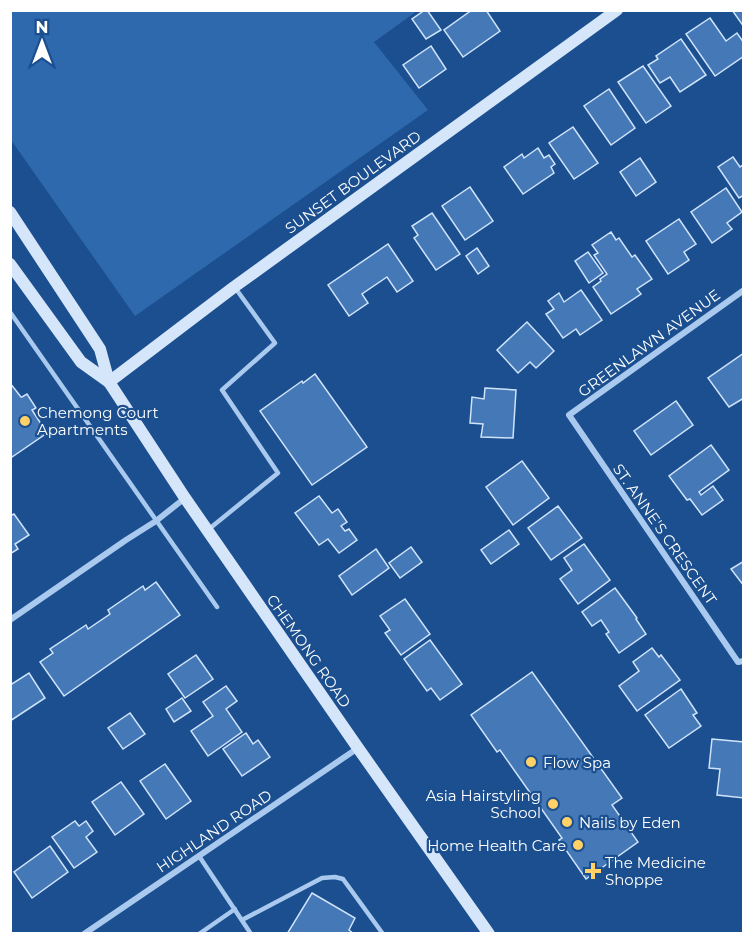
<svg xmlns="http://www.w3.org/2000/svg" width="754" height="944" viewBox="0 0 754 944" font-family="Montserrat,sans-serif">
  <style>
    .green { fill: #2e69ad }
    .building { fill: #4478b7; stroke: #cfe3fa; stroke-width: 1.5 }
    .lines { fill: none; stroke-linecap: round; stroke-linejoin: round }
    .lane { stroke: #a9c9ee; stroke-width: 4.5 }
    .street { stroke: #a9c9ee; stroke-width: 6 }
    .secondary { stroke: #d6e6fa; stroke-width: 12 }
    .poi-dot { fill: #ffd166; stroke: #1b4f8f; stroke-width: 2 }
    .labels { text-anchor: middle; dominant-baseline: central; stroke-width: 4.5; stroke-linejoin: round; paint-order: stroke }
    .street-label { font-size: 15px; fill: #fff; stroke: #1b4f8f }
    .poi-label { font-size: 15px; fill: #fff; stroke: #1b4f8f; text-anchor: start }
  </style>
  <rect width="100%" height="100%" fill="#1b4f8f"/>
  <!-- green -->
  <polygon class="green" points="10,11 417,11 374,42 428,110 135,316 11,140"/>
  <!-- building -->
  <g class="building">
    <polygon points="425,10 427,10 441,30 426,39 412,19"/>
    <polygon points="472,10 486,10 500,31 463,57 444,30"/>
    <polygon points="732,10 744,10 744,27"/>
    <polygon points="710,18 726,41 737,33 744,43 744,56 715,76 686,34"/>
    <polygon points="681,39 706,75 680,92 670,77 660,83 648,65 658,59 656,56"/>
    <polygon points="431,46 446,69 419,88 403,65"/>
    <polygon points="643,66 671,106 646,123 618,82"/>
    <polygon points="609,89 635,128 611,145 584,106"/>
    <polygon points="573,127 598,163 574,179 549,143"/>
    <polygon points="538,148 544,158 549,155 555,164 551,167 554,173 523,194 504,167 522,154 524,158"/>
    <polygon points="733,157 740,167 744,164 744,195 739,198 718,167"/>
    <polygon points="640,158 656,182 636,196 620,172"/>
    <polygon points="470,187 493,221 465,240 442,206"/>
    <polygon points="726,188 742,212 727,223 732,229 712,243 691,212"/>
    <polygon points="432,213 460,254 436,270 414,238 418,235 412,226"/>
    <polygon points="679,219 696,244 684,252 689,260 668,274 646,241"/>
    <polygon points="611,232 616,240 619,238 632,257 635,255 652,279 637,289 641,294 611,314 593,287 601,281 600,279 607,274 594,255 598,253 592,245"/>
    <polygon points="388,244 413,281 397,292 387,277 362,294 368,303 349,316 328,285"/>
    <polygon points="477,248 489,266 478,274 466,256"/>
    <polygon points="588,252 603,273 589,283 575,261"/>
    <polygon points="581,290 602,320 580,335 576,329 563,338 546,314 554,309 548,301 559,293 564,302"/>
    <polygon points="527,322 554,351 536,368 530,362 518,373 497,350"/>
    <polygon points="744,353 744,398 729,407 708,378"/>
    <polygon points="315,374 367,447 312,485 260,411 302,381 303,383"/>
    <polygon points="10,383 21,397 22,397 27,394 36,408 32,410 47,433 12,457 10,454"/>
    <polygon points="485,388 516,390 513,438 481,437 483,424 470,423 472,397 484,399"/>
    <polygon points="676,401 693,425 651,455 634,431"/>
    <polygon points="711,445 729,470 699,492 701,495 713,486 723,500 702,515 690,499 687,500 669,476"/>
    <polygon points="522,461 549,498 513,525 486,487"/>
    <polygon points="319,496 332,513 338,509 347,522 341,526 345,531 349,529 357,540 339,553 328,539 319,545 295,513"/>
    <polygon points="558,506 582,538 551,560 528,528"/>
    <polygon points="14,514 29,535 15,544 18,549 10,554 10,516"/>
    <polygon points="509,530 519,544 491,564 481,550"/>
    <polygon points="584,544 610,580 578,604 560,579 572,570 564,558"/>
    <polygon points="411,547 422,562 400,578 389,563"/>
    <polygon points="376,549 389,568 352,595 339,576"/>
    <polygon points="744,561 744,586 731,569"/>
    <polygon points="156,582 180,615 64,696 40,662 53,653 50,649 86,625 88,629 110,614 108,610 143,586 145,590"/>
    <polygon points="615,588 637,618 636,619 646,634 619,653 606,634 609,632 601,620 592,626 582,612"/>
    <polygon points="405,599 430,634 401,655 385,633 390,630 380,616"/>
    <polygon points="430,640 462,684 440,700 431,688 427,691 404,659"/>
    <polygon points="652,648 659,657 661,655 680,680 637,711 619,686 639,671 633,662"/>
    <polygon points="196,655 213,679 185,698 168,674"/>
    <polygon points="532,672 622,798 612,805 638,842 586,879 559,840 562,838 500,750 497,752 471,715"/>
    <polygon points="29,673 45,698 10,721 10,681 12,684"/>
    <polygon points="226,686 237,701 226,709 242,732 208,756 191,731 213,716 203,702"/>
    <polygon points="681,689 697,713 693,715 701,726 669,748 645,715"/>
    <polygon points="182,698 191,711 174,722 166,709"/>
    <polygon points="130,713 145,734 123,749 108,728"/>
    <polygon points="246,733 253,744 258,740 270,757 242,776 223,749"/>
    <polygon points="712,739 744,742 744,798 717,795 720,769 709,768"/>
    <polygon points="165,764 191,801 166,819 140,781"/>
    <polygon points="121,782 144,814 115,835 92,802"/>
    <polygon points="75,821 79,826 86,821 93,831 86,837 97,852 74,868 52,837"/>
    <polygon points="50,846 68,872 32,898 14,872"/>
    <polygon points="312,893 355,918 349,930 354,934 287,934"/>
  </g>
  <g class="lines">
    <!-- lane -->
    <g class="lane">
      <polyline points="10,312 217,607"/>
      <polyline points="209,529 278,473 222,390 275,343 236,289"/>
      <polyline points="199,856 251,934"/>
      <polyline points="242,920 322,878 335,877 343,879 383,934"/>
      <polyline points="199,934 235,909"/>
    </g>
    <!-- street -->
    <g class="street">
      <polyline points="744,290 569,415 738,662 744,661"/>
      <polyline points="10,620 126,540 156,521 185,498"/>
      <polyline points="84,934 358,748"/>
    </g>
    <!-- secondary -->
    <g class="secondary">
      <polyline points="10,212 100,349 109,382 185,498 358,748 489,934"/>
      <polyline points="10,264 81,362 109,382"/>
      <polyline points="109,382 234,287 617,10"/>
    </g>
  </g>
  <!-- markers -->
  <g class="poi-dot">
    <circle cx="25" cy="421" r="6"/>
    <circle cx="531" cy="762" r="6"/>
    <circle cx="553" cy="804" r="6"/>
    <circle cx="567" cy="822" r="6"/>
    <circle cx="578" cy="845" r="6"/>
    <path d="M590 862h6v6h6v6h-6v6h-6v-6h-6v-6h6z"/>
  </g>
  <g class="labels">
    <!-- street labels -->
    <g class="street-label">
      <text transform="translate(353 182) rotate(-36)">SUNSET BOULEVARD</text>
      <text transform="translate(649 343) rotate(-36)">GREENLAWN AVENUE</text>
      <text transform="translate(665 534) rotate(55)">ST. ANNE'S CRESCENT</text>
      <text transform="translate(309 651) rotate(55)">CHEMONG ROAD</text>
      <text transform="translate(214 831) rotate(-34)">HIGHLAND ROAD</text>
    </g>
    <!-- poi labels -->
    <g class="poi-label">
      <text x="37" y="412">Chemong Court<tspan x="37" dy="17">Apartments</tspan></text>
      <text x="543" y="762">Flow Spa</text>
      <text x="541" y="795" text-anchor="end">Asia Hairstyling<tspan x="541" dy="17">School</tspan></text>
      <text x="579" y="822">Nails by Eden</text>
      <text x="566" y="845" text-anchor="end">Home Health Care</text>
      <text x="605" y="862">The Medicine<tspan x="605" dy="17">Shoppe</tspan></text>
    </g>
  </g>
  <!-- border -->
  <rect width="754" height="944" fill="none" stroke="#ffffff" stroke-width="24"/>
  <!-- north arrow -->
  <g transform="translate(42 42)" stroke="#1b4f8f" stroke-width="4.5" paint-order="stroke">
  <path d="M0-4.5L10 22L0 15L-10 22Z" fill="#ffffff"/>
  <text y="-9" font-size="16" font-weight="bold" text-anchor="middle" fill="#ffffff">N</text>
  </g>
</svg>
